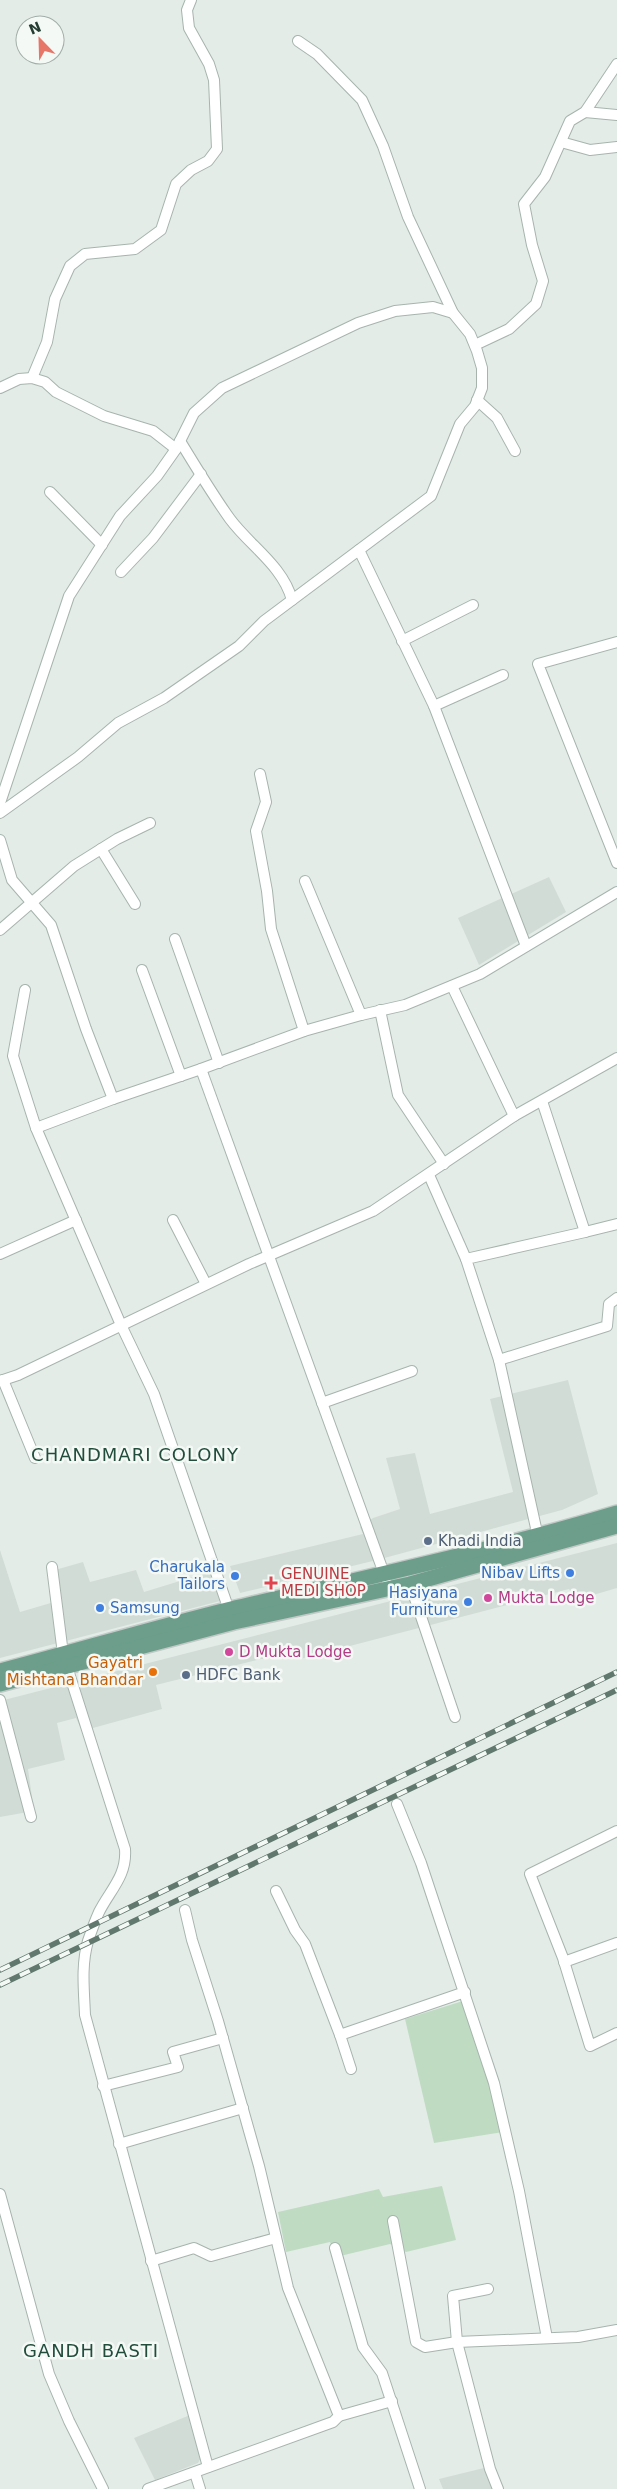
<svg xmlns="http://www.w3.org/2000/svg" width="617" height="2489" viewBox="0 0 617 2489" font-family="'DejaVu Sans',sans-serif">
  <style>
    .built { fill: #d2dcd6 }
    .green { fill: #bfdcc3 }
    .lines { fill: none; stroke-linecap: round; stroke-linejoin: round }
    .minor-casing { stroke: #a7b4ae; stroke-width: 12 }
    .primary-casing { stroke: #c2c9c6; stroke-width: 18 }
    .minor { stroke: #fff; stroke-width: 10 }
    .primary { stroke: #6c9e8b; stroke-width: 15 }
    .rail-casing { stroke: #60786e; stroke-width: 5.5 }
    .rail { stroke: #f4f9f6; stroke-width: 4; stroke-dasharray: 11; stroke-linecap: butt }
    .service-dot { fill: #5c6f8a; stroke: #f4f9f6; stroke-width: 2 }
    .shop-dot { fill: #3f7fe0; stroke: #f4f9f6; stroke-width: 2 }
    .health-dot { fill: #e0444e; stroke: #f4f9f6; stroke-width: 2 }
    .hotel-dot { fill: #d1479c; stroke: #f4f9f6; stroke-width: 2 }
    .food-dot { fill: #e8710a; stroke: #f4f9f6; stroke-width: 2 }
    .labels { text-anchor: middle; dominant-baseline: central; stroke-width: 5; stroke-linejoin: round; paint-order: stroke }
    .service-label { font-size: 15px; fill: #4e5e75; stroke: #f4f9f6; text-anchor: start }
    .shop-label { font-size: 15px; fill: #366cbe; stroke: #f4f9f6; text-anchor: end }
    .health-label { font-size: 15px; fill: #be3a42; stroke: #f4f9f6; text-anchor: start }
    .hotel-label { font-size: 15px; fill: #b23c85; stroke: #f4f9f6; text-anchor: start }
    .food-label { font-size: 15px; fill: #c56008; stroke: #f4f9f6; text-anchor: end }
    .quarter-label { font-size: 18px; letter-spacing: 1px; fill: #224d3d; stroke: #f4f9f6 }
  </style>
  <rect width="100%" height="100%" fill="#e4ece8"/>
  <!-- built -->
  <g class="built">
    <polygon points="549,877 566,912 479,965 458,918"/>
    <polygon points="568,1380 598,1494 562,1510 377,1560 240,1593 230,1566 363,1534 360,1527 373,1518 400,1509 386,1458 415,1453 430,1514 513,1492 490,1399"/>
    <polygon points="617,1543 617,1588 576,1600 569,1589 300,1659 261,1659 156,1685 162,1709 82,1731 76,1718 57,1723 65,1760 28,1769 34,1811 0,1817 0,1701"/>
    <polygon points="0,1550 20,1612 61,1600 55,1570 83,1562 90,1582 136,1570 144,1592 219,1569 224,1600 0,1658"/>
    <polygon points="190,2415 202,2456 198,2463 155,2480 134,2438"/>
    <polygon points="492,2466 500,2489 443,2489 439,2479"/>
  </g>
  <!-- green -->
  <g class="green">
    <polygon points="466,2000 503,2132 434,2143 405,2019"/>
    <polygon points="442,2186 456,2240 406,2252 390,2244 336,2257 330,2242 286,2252 278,2212 379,2189 383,2197"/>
  </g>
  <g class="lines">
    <defs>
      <g id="minor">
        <polyline points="585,112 617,115"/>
        <polyline points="561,142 590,150 617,147"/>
        <polyline points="475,345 509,329 536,304 543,281 532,245 524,204 545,177 570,121 585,112 617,64"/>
        <polyline points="32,378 47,342 55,299 70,266 85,254 135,249 161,230 176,184 191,170 208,161 217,149 214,80 209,64 189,28 187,10 191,0"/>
        <polyline points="0,388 19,379 32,378 45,382 56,392 104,416 153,431 176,449"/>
        <polyline points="477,400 497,418 515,451"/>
        <path d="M 180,441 C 196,467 212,494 230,519 C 250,546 283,566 292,600"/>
        <polyline points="50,492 102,545"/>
        <polyline points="359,550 434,706 526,946"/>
        <polyline points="121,572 153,538 201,474"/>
        <polyline points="402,641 473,605"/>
        <polyline points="617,642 538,664 617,863"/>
        <polyline points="434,706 503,675"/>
        <polyline points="260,774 266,802 256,831 267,891 271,929 304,1031"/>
        <polyline points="0,803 69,596 120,516 157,476 176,449 194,413 222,388 358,323 395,311 433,307 453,313"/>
        <polyline points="0,813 78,757 118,723 164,698 239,646 264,621 431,496 460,424 475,406 482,388 482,368 477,351 470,334 453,313 408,217 383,146 362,100 317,54 298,41"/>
        <polyline points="0,840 12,880 51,925 86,1029 113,1099"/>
        <polyline points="101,849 135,904"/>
        <polyline points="305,881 361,1015"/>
        <polyline points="0,930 74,866 117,839 150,823"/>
        <polyline points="175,939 219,1063"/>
        <polyline points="142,970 181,1076"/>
        <polyline points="452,986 514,1116"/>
        <polyline points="25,990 13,1056 36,1128 121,1325 154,1394 229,1610"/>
        <polyline points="380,1010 398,1095 444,1164"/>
        <polyline points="201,1069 386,1579"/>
        <polyline points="36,1128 113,1099 201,1069 304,1031 361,1015 405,1005 480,974 617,892"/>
        <polyline points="429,1175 466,1259"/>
        <polyline points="173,1220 206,1284"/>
        <polyline points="585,1232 617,1224"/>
        <polyline points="0,1254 76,1220"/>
        <polyline points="499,1360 607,1326 609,1304 617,1298"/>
        <polyline points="3,1380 35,1458"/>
        <polyline points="0,1381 18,1375 249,1264 373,1211 514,1116 617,1058"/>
        <polyline points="322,1403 412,1371"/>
        <polyline points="538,1537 499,1360 466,1259 585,1232 542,1101"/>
        <path d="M 52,1567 L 63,1654 L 125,1849 C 127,1876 110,1890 99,1912 C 95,1921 91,1932 88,1941 C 81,1965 84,1990 85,2015 L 208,2467"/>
        <polyline points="410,1584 455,1717"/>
        <polyline points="0,1700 31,1817"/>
        <polyline points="397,1804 421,1863 494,2083 519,2191 547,2338"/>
        <polyline points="617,1831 530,1874 563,1958 590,2046 617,2033"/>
        <polyline points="276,1891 295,1930 305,1944 340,2035"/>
        <polyline points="564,1962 617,1943"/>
        <polyline points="351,2069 340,2035 465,1992"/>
        <polyline points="103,2086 178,2067 173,2052 223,2038"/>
        <polyline points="119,2144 243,2108"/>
        <polyline points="0,2194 49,2374 69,2421 103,2489"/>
        <polyline points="393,2221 416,2342 425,2347 457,2342 578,2337 617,2330"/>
        <polyline points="335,2248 363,2347 382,2373 420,2489"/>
        <polyline points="151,2261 194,2248 211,2256 276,2238"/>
        <polyline points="488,2289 453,2296 457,2342 490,2469 498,2489"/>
        <polyline points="339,2416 392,2401"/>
        <polyline points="195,2473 200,2489"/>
        <polyline points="148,2489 333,2422 339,2416 288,2288 259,2166 218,2021 192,1940 185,1910"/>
      </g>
      <g id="primary">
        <path d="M 0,1671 C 77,1651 153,1628 231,1609 C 360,1579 490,1551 617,1513"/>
        <polyline points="0,1684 234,1622 410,1584 617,1526"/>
      </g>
    </defs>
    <!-- minor casing -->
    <use href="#minor" class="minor-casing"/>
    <!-- primary casing -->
    <use href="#primary" class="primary-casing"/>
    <!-- minor -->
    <use href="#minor" class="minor"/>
    <!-- primary -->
    <use href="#primary" class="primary"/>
    <defs>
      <g id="rail">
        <polyline points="0,1970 617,1672"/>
        <polyline points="0,1985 617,1690"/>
      </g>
    </defs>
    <!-- rail casing -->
    <use href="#rail" class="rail-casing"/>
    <!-- rail -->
    <use href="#rail" class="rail"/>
  </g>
  <!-- markers -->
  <g class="service-dot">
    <circle cx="428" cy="1541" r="5"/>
    <circle cx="186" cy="1675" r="5"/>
  </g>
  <g class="shop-dot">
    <circle cx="570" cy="1573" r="5"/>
    <circle cx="235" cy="1576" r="5"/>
    <circle cx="468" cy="1602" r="5"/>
    <circle cx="100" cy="1608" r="5"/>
  </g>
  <path class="health-dot" d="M268.5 1575.5h5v5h5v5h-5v5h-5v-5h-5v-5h5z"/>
  <g class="hotel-dot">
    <circle cx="488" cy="1598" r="5"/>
    <circle cx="229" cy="1652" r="5"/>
  </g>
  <circle class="food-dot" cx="153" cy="1672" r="5"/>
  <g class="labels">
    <!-- service labels -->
    <g class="service-label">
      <text x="438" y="1541">Khadi India</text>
      <text x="196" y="1675">HDFC Bank</text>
    </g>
    <!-- shop labels -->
    <g class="shop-label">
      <text x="225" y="1567">Charukala<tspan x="225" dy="17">Tailors</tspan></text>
      <text x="560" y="1573">Nibav Lifts</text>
      <text x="458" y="1593">Hasiyana<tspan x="458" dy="17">Furniture</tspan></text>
      <text x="110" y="1608" text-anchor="start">Samsung</text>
    </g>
    <!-- health labels -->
    <g class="health-label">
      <text x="281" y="1574">GENUINE<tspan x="281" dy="17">MEDI SHOP</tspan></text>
    </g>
    <!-- hotel labels -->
    <g class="hotel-label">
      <text x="498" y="1598">Mukta Lodge</text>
      <text x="239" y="1652">D Mukta Lodge</text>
    </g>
    <!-- food labels -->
    <g class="food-label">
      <text x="143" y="1663">Gayatri<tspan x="143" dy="17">Mishtana Bhandar</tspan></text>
    </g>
    <!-- quarter labels -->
    <g class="quarter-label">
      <text x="135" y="1454">CHANDMARI COLONY</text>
      <text x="91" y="2350">GANDH BASTI</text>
    </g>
  </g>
  <!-- north arrow -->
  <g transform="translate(40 40) rotate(337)"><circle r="24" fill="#f4f9f6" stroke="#a1aea8"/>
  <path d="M0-4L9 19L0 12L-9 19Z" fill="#e77668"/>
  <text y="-8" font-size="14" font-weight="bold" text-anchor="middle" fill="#253d33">N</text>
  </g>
</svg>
